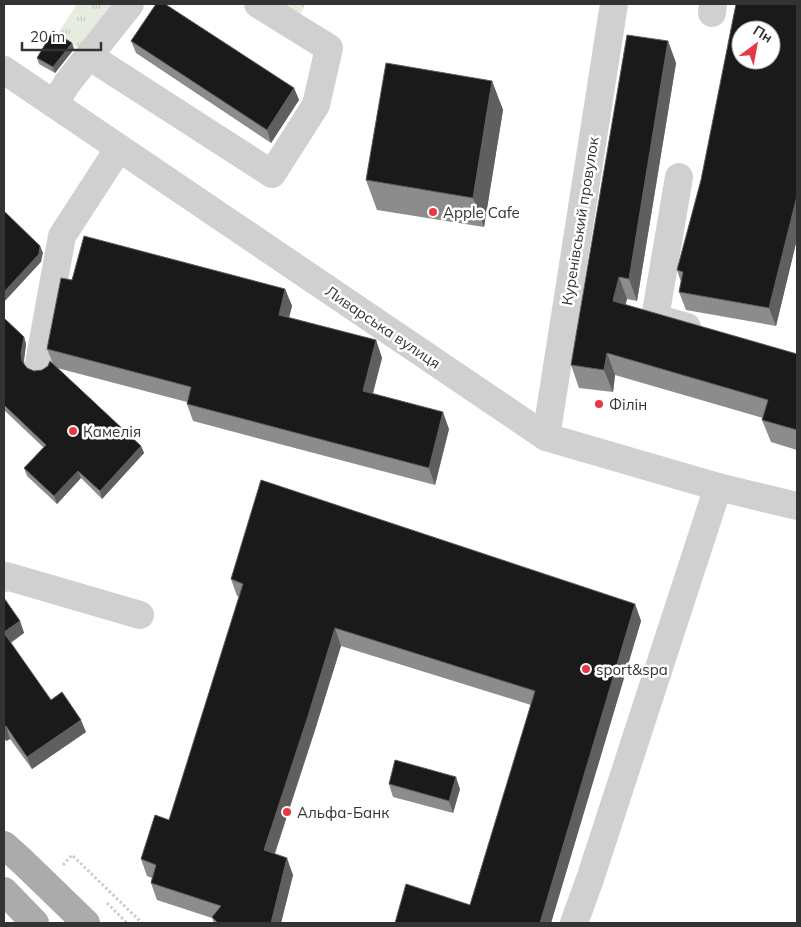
<svg xmlns="http://www.w3.org/2000/svg" width="801" height="927" viewBox="0 0 801 927" font-family="Mulish,sans-serif">
  <style>
    .grass { fill: url(#grass-tufts) }
    .lines { fill: none; stroke-linecap: round; stroke-linejoin: round }
    .path { stroke: #cdcdcd; stroke-width: 3; stroke-dasharray: 2.5 2.5; stroke-linecap: butt }
    .minor { stroke: #d0d0d0; stroke-width: 28 }
    .major { stroke: #ababab; stroke-width: 28 }
    .wall { fill: #8c8c8c }
    .shaded-wall { fill: #5f5f5f }
    .building { fill: #1a1a1a; stroke: #5f5f5f; fill-rule: evenodd }
    .poi-dot { fill: #e63946; stroke: #fff; stroke-width: 2 }
    .labels { text-anchor: middle; dominant-baseline: central; stroke-width: 5; stroke-linejoin: round; paint-order: stroke }
    .poi-label { font-size: 15px; fill: #333; stroke: #fff; text-anchor: start }
    .street-label { font-size: 15px; fill: #333; stroke: #fff }
  </style>
  <defs>
    <pattern id="grass-tufts" width="24" height="20" patternUnits="userSpaceOnUse" patternTransform="scale(1.25)"><rect width="24" height="20" fill="#e6ecdf"/><path d="M3 7l-1-3M5 7V3M7 7l1-3M15 17l-1-3M17 17v-4M19 17l1-3" fill="none" stroke="#c6cbc0"/></pattern>
  </defs>
  <rect width="100%" height="100%" fill="#fff"/>
  <!-- grass -->
  <g class="grass">
    <polygon points="77,4 113,4 80,49 57,35"/>
    <polygon points="281,4 305,4 300,15"/>
  </g>
  <g class="lines">
    <!-- path -->
    <g class="path">
      <polyline points="63,865 72,855 142,923"/>
      <polyline points="107,903 127,923"/>
    </g>
    <!-- minor -->
    <g class="minor">
      <polyline points="712,13 713,4"/>
      <polyline points="89,56 272,174 316,105 329,48 258,4"/>
      <polyline points="4,70 546,437 718,487 797,506"/>
      <polyline points="54,104 68,82 130,4"/>
      <polyline points="679,177 655,318 687,327"/>
      <polyline points="39,363 62,236 119,148"/>
      <polyline points="546,437 614,4"/>
      <polyline points="4,578 6,576 140,615"/>
      <polyline points="574,923 590,879 718,487"/>
    </g>
    <!-- major -->
    <g class="major">
      <polyline points="4,845 23,862 86,923"/>
      <polyline points="4,891 35,923"/>
    </g>
  </g>
  <!-- wall -->
  <g class="wall">
    <polygon points="797,4 797,239 776,326 686,310 679,292 681,282 677,270 701,180"/>
    <polygon points="131,41 294,88 299,100 271,143 136,53"/>
    <polygon points="668,41 676,63 637,301 627,299 625,305 797,354 797,450 771,442 762,420 763,418 615,375 613,392 579,388 571,365"/>
    <polygon points="72,43 74,49 55,73 39,64 37,58"/>
    <polygon points="492,81 503,110 484,227 377,210 366,180"/>
    <polygon points="72,280 285,289 292,306 289,318 376,340 382,358 373,393 449,429 435,485 193,421 187,404 187,402 57,368 141,446 144,453 102,499 81,478 57,504 27,476 24,468 44,448 4,410 4,318 24,337 26,344 24,360 24,364 27,368 34,371 42,370 53,364 47,349"/>
    <polygon points="231,579 635,604 641,621 551,923 395,923 470,905 531,705 341,646 314,733 275,854 293,875 281,923 214,923 212,918 157,900 151,883 152,878 147,876 141,859 169,820 239,597 237,596"/>
    <polygon points="4,598 20,621 24,633 11,643 51,700 86,732 32,769 10,739 6,741 4,738"/>
    <polygon points="389,784 460,789 453,813 393,797"/>
  </g>
  <!-- shaded-wall -->
  <g class="shaded-wall">
    <polygon points="668,41 676,63 637,301 629,279"/>
    <polygon points="72,43 74,49 55,73 53,67"/>
    <polygon points="492,81 503,110 484,227 473,198"/>
    <polygon points="294,88 299,100 271,143 267,130"/>
    <polygon points="797,196 797,239 776,326 769,308"/>
    <polygon points="40,246 43,253 41,262 4,302 4,292"/>
    <polygon points="619,277 627,299 621,323 613,301"/>
    <polygon points="285,289 292,306 285,332 279,315"/>
    <polygon points="24,337 26,344 24,360 25,369 22,361 21,353"/>
    <polygon points="376,340 382,358 369,408 363,391"/>
    <polygon points="607,353 615,375 613,392 604,370"/>
    <polygon points="443,412 449,429 435,485 429,468"/>
    <polygon points="141,446 144,453 102,499 100,491"/>
    <polygon points="78,471 81,478 57,504 54,496"/>
    <polygon points="635,604 641,621 551,923 540,923"/>
    <polygon points="20,621 24,633 8,644 4,632"/>
    <polygon points="335,628 341,646 314,733 270,867 264,850"/>
    <polygon points="81,720 86,732 32,769 27,757"/>
    <polygon points="6,726 10,739 6,741 4,735 4,728"/>
    <polygon points="456,777 460,789 453,813 449,801"/>
    <polygon points="287,858 293,875 281,923 271,923"/>
  </g>
  <!-- building -->
  <g class="building">
    <polygon points="156,4 165,4 294,88 267,130 131,41"/>
    <path d="M 736,4 L 797,4 L 797,196 L 769,308 L 679,292 L 683,272 L 677,270 L 701,180 ZM 741,30 L 771,30 L 771,60 L 741,60 Z"/>
    <polygon points="53,31 72,43 53,67 37,58"/>
    <polygon points="627,35 668,41 629,279 619,277 613,301 797,354 797,430 762,420 768,400 607,353 604,370 571,365"/>
    <polygon points="386,63 492,81 473,198 366,180"/>
    <polygon points="4,211 40,246 39,254 4,292"/>
    <polygon points="84,236 285,289 279,315 376,340 363,391 443,412 429,468 187,404 191,387 47,349 61,278 72,280"/>
    <polygon points="4,318 24,337 21,353 22,361 27,368 34,371 42,370 48,366 50,361 141,446 100,491 78,471 54,496 24,468 46,445 4,405"/>
    <polygon points="261,480 635,604 540,923 395,923 406,884 470,905 535,691 335,628 308,716 264,850 287,858 271,923 216,923 217,922 212,917 221,906 151,883 156,865 141,859 155,815 169,820 243,584 231,579"/>
    <polygon points="4,598 20,621 4,632"/>
    <polygon points="4,633 51,700 62,692 81,720 27,757 6,726 4,728"/>
    <polygon points="395,760 456,777 449,801 389,784"/>
  </g>
  <!-- markers -->
  <g class="poi-dot">
    <circle cx="433" cy="212" r="5"/>
    <circle cx="599" cy="404" r="5"/>
    <circle cx="73" cy="431" r="5"/>
    <circle cx="586" cy="669" r="5"/>
    <circle cx="287" cy="812" r="5"/>
  </g>
  <g class="labels">
    <!-- poi labels -->
    <g class="poi-label">
      <text x="443" y="212">Apple Cafe</text>
      <text x="609" y="404">Філін</text>
      <text x="83" y="431">Камелія</text>
      <text x="596" y="669">sport&amp;spa</text>
      <text x="297" y="812">Альфа-Банк</text>
    </g>
    <!-- street labels -->
    <g class="street-label">
      <text transform="translate(580 221) rotate(-81)">Куренівський провулок</text>
      <text transform="translate(383 327) rotate(34)">Ливарська вулиця</text>
    </g>
  </g>
  <!-- border -->
  <rect width="801" height="927" fill="none" stroke="#333333" stroke-width="10"/>
  <!-- north arrow -->
  <g transform="translate(756 45) rotate(32)"><circle r="24" fill="#ffffff" stroke="#adadad"/>
  <path d="M0-4L9 19L0 12L-9 19Z" fill="#e63946"/>
  <text y="-8" font-size="14" font-weight="bold" text-anchor="middle" fill="#333333">Пн</text>
  </g>
  <!-- scale -->
  <path d="M22 42v8h79v-8" fill="none" stroke="#333333" stroke-width="2.5"/>
  <text x="30" y="42" font-size="15" fill="#333333" stroke="#ffffff" stroke-width="4" paint-order="stroke">20 m</text>
</svg>
